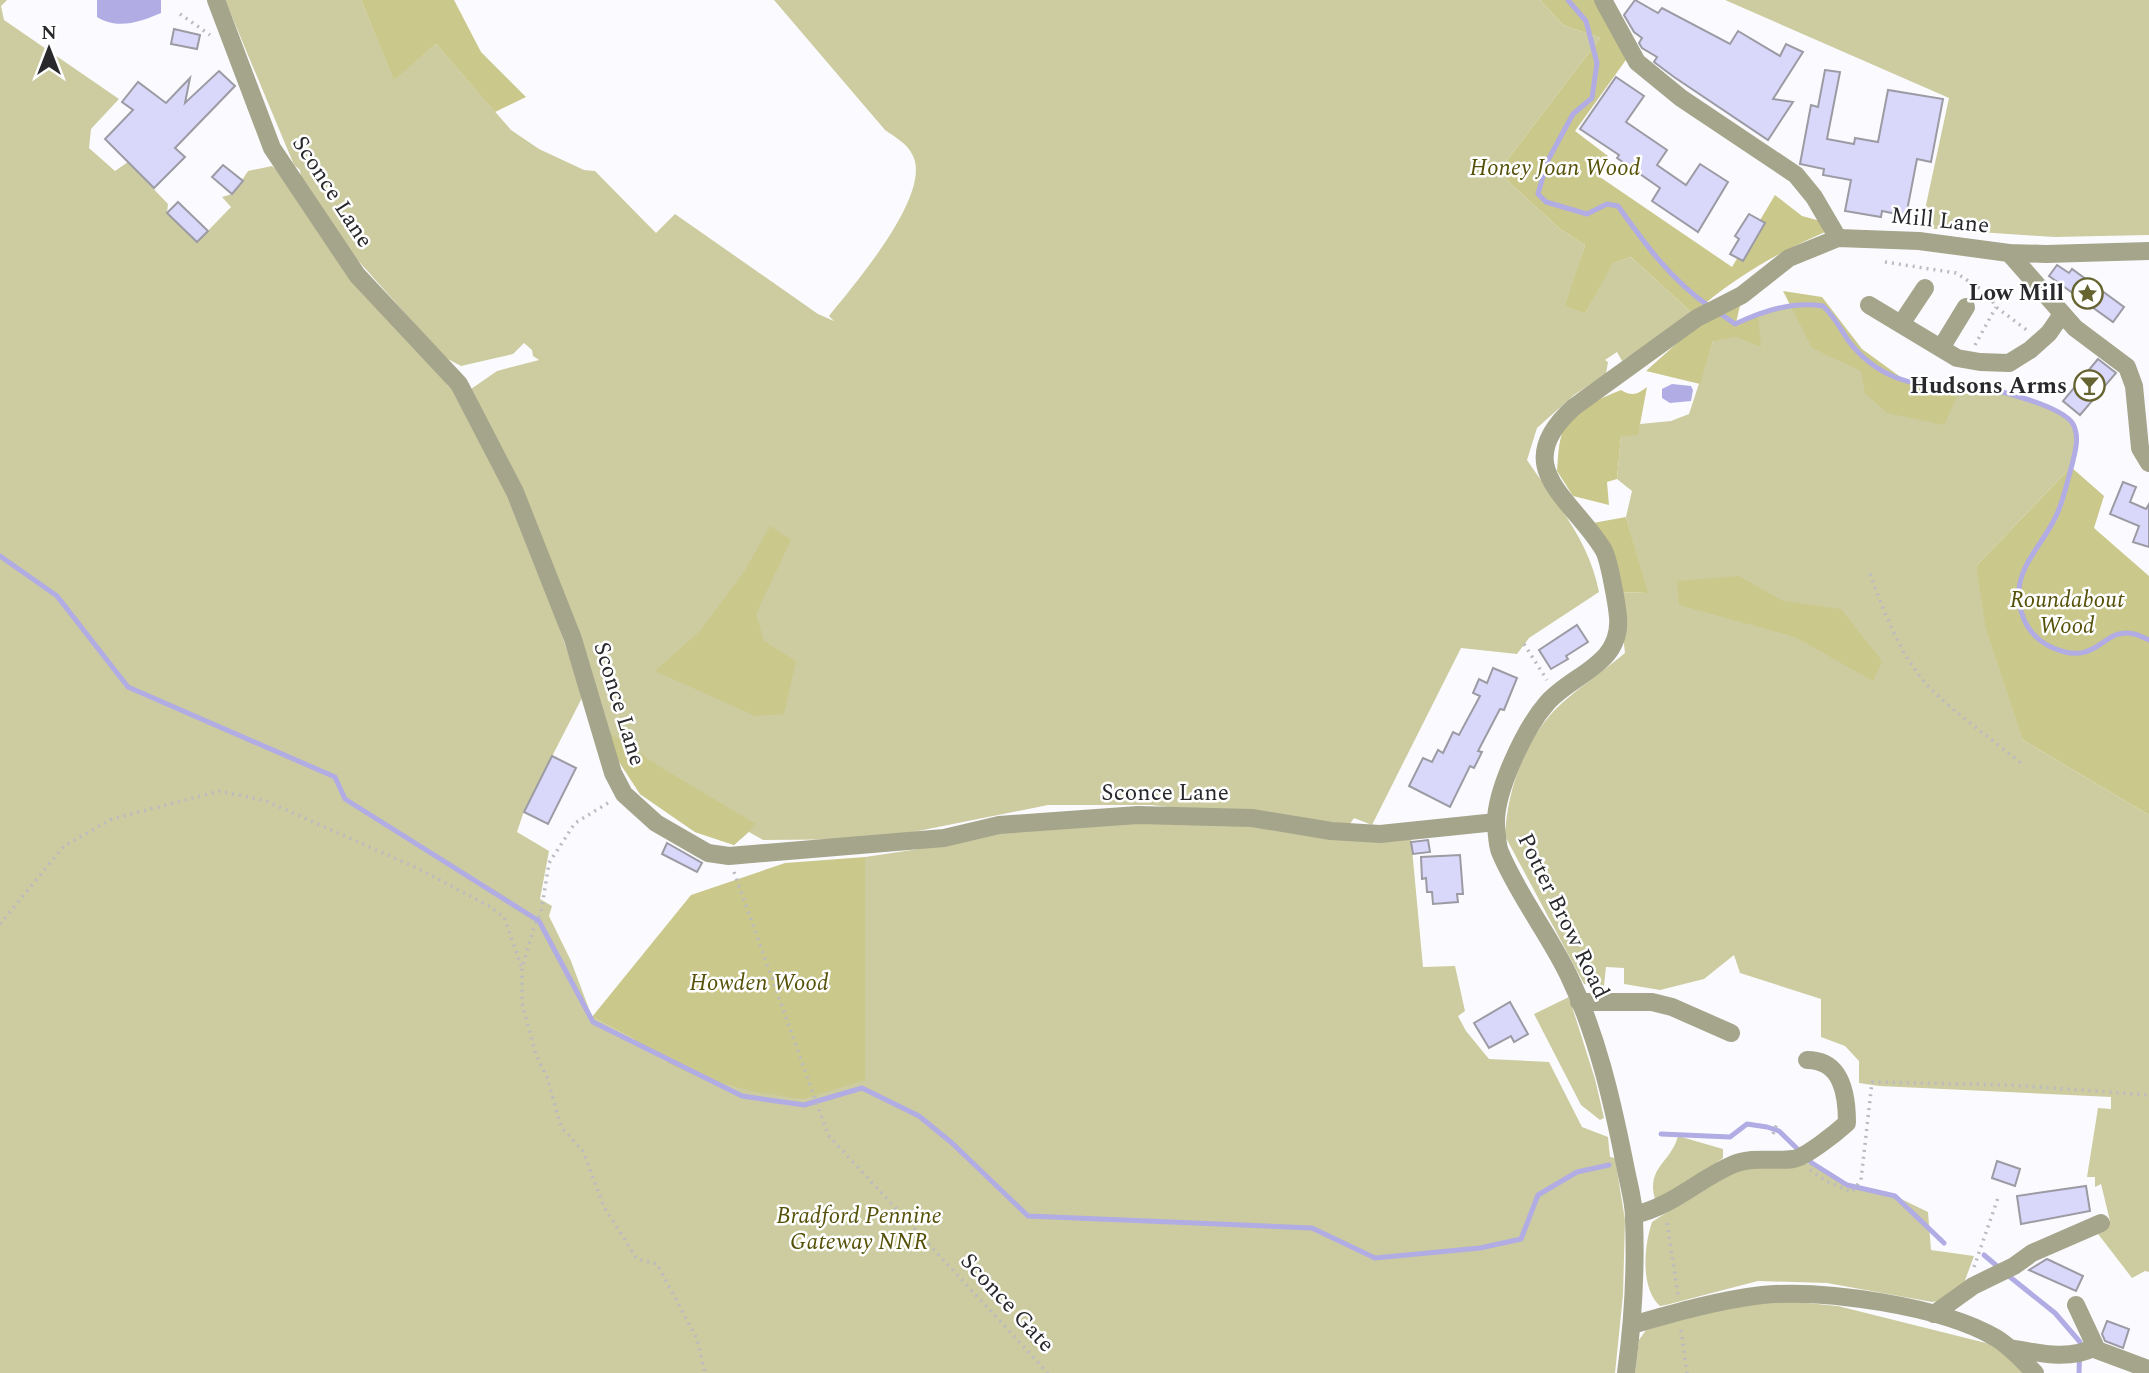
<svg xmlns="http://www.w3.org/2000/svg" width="2149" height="1373" viewBox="0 0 2149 1373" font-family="Spectral,serif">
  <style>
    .green { fill: #cdcca0 }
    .forest { fill: #cbc88c }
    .water { fill: #b1ace3 }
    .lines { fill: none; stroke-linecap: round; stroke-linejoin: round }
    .stream { stroke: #b1ace3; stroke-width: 5 }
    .building { fill: #d9d7fa; stroke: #9c9ba4; stroke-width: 2 }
    .path { stroke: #bbbbbf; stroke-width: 3.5; stroke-dasharray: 2 5; stroke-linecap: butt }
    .minor { stroke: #a5a58c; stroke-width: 18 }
    .labels { text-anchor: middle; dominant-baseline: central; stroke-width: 5; stroke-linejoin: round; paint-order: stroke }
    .park-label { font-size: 23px; font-style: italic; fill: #555108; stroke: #fff }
    .street-label { font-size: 23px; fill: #29292d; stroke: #fff }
    .poi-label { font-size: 23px; font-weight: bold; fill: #29292d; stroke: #fff; text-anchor: end }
  </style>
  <rect width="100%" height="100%" fill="#fbfbff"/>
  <!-- green -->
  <g class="green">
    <polygon points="0,0 7,0 1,6 4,20 119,99 91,129 89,148 115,171 128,162 168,204 167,213 197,242 231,207 222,197 232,194 243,182 242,180 248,171 272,166 287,179 449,382 447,385 458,394 520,515 583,696 524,811 517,832 549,851 540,899 552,906 549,916 571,961 592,1017 632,1038 667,1063 865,1077 865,857 939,846 1009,830 1094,824 1238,823 1411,838 1423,967 1455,966 1465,1011 1458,1016 1466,1031 1489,1059 1549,1062 1582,1127 1608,1137 1610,1157 1615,1158 1625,1220 1623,1295 1615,1373 0,1373"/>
    <path d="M 225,0 L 361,0 L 394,79 L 436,44 L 511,130 L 539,149 L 584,170 L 595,171 L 656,233 L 675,214 L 818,314 L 834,321 L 829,316 C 853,286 932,195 913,156 C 908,144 895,137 885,130 L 774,0 L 1540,0 L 1563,25 L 1600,38 L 1498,172 L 1560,229 L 1585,245 L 1566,306 L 1585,314 L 1612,263 L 1631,257 L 1693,314 L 1622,361 L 1617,352 L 1605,360 L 1608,362 L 1606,374 L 1574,395 L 1537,428 L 1527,460 C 1556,503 1589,540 1599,592 L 1529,638 L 1517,654 L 1461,648 L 1372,825 L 1354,818 L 1348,827 L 1151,805 L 1048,805 L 878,839 L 763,840 L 749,832 L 734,845 L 695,832 L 640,794 L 616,757 L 521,485 L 473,400 L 471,389 L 497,371 L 539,360 L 533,356 L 532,350 L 524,343 L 513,354 L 461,366 L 444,357 L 338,238 L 301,179 L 300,170 L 294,165 Z"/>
    <polygon points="1725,0 2149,0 2149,235 2054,237 1921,228 1949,98"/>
    <path d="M 1792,305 L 1847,339 L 1896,377 L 1916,385 L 1960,384 L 2020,396 L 2046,406 L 2072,422 L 2077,439 L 2071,467 L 1976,566 L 2023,740 L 2149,815 L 2149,1272 L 2145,1271 L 2132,1278 L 2095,1230 L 2110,1221 L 2101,1184 L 2095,1187 L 2095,1177 L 2087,1177 L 2098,1108 L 2111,1109 L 2111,1097 L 1879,1086 L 1859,1083 L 1859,1061 L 1845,1046 L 1821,1037 L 1821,999 L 1740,973 L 1734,955 L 1704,979 L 1660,990 L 1624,984 L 1624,968 L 1606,967 L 1604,986 L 1584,984 L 1505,836 C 1507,789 1526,736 1561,704 C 1581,686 1605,670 1625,653 L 1618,592 L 1647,593 L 1626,517 L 1632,491 L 1617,479 L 1621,435 L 1637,435 L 1640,424 L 1671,421 L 1689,414 L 1713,341 L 1758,313 Z"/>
    <polygon points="1569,997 1595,1079 1604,1118 1600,1120 1581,1105 1534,1014"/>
    <path d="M 1678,1136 L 1723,1149 L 1723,1158 L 1675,1193 L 1655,1199 C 1646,1167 1671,1163 1678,1136 Z"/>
    <path d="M 1812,1163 L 1847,1185 L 1895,1196 L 1928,1212 L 1931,1250 L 1974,1256 L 1964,1283 L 1948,1300 L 1932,1302 L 1827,1283 L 1758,1281 L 1666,1305 L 1660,1306 C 1640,1288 1644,1246 1652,1222 L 1727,1173 L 1754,1166 Z"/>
    <polygon points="1745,1297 1838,1306 2002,1347 2023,1373 1635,1373 1639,1340 1646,1330"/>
  </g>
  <!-- forest -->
  <g class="forest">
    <polygon points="361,0 454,0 481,52 526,97 495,112 436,44 394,80"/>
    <path d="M 1540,0 L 1595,0 L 1628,57 L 1575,131 L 1608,156 L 1597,175 L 1732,267 L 1775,195 L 1802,216 L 1839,226 C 1786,248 1736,275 1693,314 L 1631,257 L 1613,263 L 1585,314 L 1565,306 L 1585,245 L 1560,229 L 1498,172 L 1600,38 L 1563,25 Z"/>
    <polygon points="1783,291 1822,297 1862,349 1913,386 1958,394 1944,425 1887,413 1865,393 1861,371 1812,348"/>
    <polygon points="1741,301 1736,323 1758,313 1761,347 1736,337 1713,341 1700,384 1646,371 1705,318"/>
    <path d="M 1647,387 L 1638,435 L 1621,436 L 1617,479 L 1607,482 L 1609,505 L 1573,496 L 1557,471 C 1558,460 1558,448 1561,437 C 1568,411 1599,399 1621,390 C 1632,397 1638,394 1647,387 Z"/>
    <polygon points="2071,467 2104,496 2094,528 2149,576 2149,815 2023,740 1986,629 1976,566"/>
    <polygon points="1626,517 1648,593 1618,592 1593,523"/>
    <polygon points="770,526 791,540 756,614 764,641 796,661 784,714 755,716 655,671 700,631 745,570"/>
    <polygon points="1739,576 1783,601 1841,609 1882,661 1873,681 1795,637 1679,605 1677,581"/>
    <polygon points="608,732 659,766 756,824 734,845 695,832 640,794 616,757"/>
    <polygon points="865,857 865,1080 803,1099 755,1092 695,1076 667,1063 632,1038 592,1017 691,895 785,863"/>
  </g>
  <!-- water -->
  <g class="water">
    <path d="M 97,0 L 161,0 L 161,13 C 140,22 118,30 97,17 Z"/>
    <polygon points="1672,384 1691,386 1693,390 1691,401 1670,403 1662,398 1662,389"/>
  </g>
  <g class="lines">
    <!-- stream -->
    <g class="stream">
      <path d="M 1568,0 L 1586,21 L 1597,63 L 1592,98 L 1573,114 L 1547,162 L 1538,194 L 1546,202 L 1587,214 L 1607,204 L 1618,206 C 1645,244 1671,280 1710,307"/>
      <path d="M 1718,312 L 1735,324 C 1763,311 1792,301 1823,306 C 1834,316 1840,328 1848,340 C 1861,358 1877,370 1897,378 C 1920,387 1936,382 1960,384 C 1983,386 2061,404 2073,424 C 2080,437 2075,452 2072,465 C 2067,482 2064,500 2056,516 C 2048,534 2035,548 2026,566 C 2011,595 2020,632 2051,647 C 2098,669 2102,626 2134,634 C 2139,635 2144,638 2149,640"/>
      <polyline points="0,556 57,596 128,687 335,777 345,799 539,921 593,1022 742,1096 804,1105 862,1088 919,1116 952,1143 1028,1216 1312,1228 1375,1258 1480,1248 1521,1239 1538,1195 1577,1172 1609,1165"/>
      <polyline points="1661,1134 1730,1137 1747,1124 1767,1127 1779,1131 1812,1163 1847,1185 1895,1196 1944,1243"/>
      <polyline points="1984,1255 1997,1266"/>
      <polyline points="2010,1277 2055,1313 2080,1342 2079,1373"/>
    </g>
  </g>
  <!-- building -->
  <g class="building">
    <polygon points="1635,0 1658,13 1662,8 1730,44 1738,31 1780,56 1786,44 1803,52 1773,99 1793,102 1768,140 1674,77 1654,62 1657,57 1642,48 1639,43 1642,38 1634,32 1624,15"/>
    <polygon points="174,29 200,35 197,49 171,44"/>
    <polygon points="1825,70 1840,72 1827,139 1854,144 1855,138 1878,142 1888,90 1943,99 1931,162 1917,159 1906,216 1882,211 1881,217 1845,211 1851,180 1823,175 1824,169 1800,164 1811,105 1818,107"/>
    <polygon points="219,71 235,86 175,148 185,157 154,188 105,139 133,110 122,102 138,82 166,103 190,78 185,103"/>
    <polygon points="1616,77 1644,96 1626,122 1667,150 1657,165 1686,185 1700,164 1728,182 1698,232 1652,201 1660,188 1617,158 1619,155 1580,129"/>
    <polygon points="223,165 243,181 232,194 212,177"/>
    <polygon points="178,202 208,231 197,242 167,213"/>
    <polygon points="1749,214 1765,223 1743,261 1730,254 1739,239 1735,236"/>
    <polygon points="2057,265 2069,273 2072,269 2124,307 2113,322 2049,276"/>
    <polygon points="2098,359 2116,373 2080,415 2063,401"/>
    <polygon points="2123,482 2136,487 2130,502 2146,509 2149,504 2149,547 2133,542 2139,526 2110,514"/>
    <polygon points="1577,625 1588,642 1566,656 1568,659 1551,669 1539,650"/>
    <polygon points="1493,668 1517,678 1504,710 1500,709 1478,751 1482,752 1474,768 1470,766 1450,807 1409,786 1423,758 1432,762 1438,750 1443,753 1453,732 1459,735 1480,696 1473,693 1479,679 1487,683"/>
    <polygon points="552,756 576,768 548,824 524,812"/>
    <polygon points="1428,840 1430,852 1413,854 1411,842"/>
    <polygon points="667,843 702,863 697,872 662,854"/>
    <polygon points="1460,855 1463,894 1457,894 1458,902 1433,904 1432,892 1427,892 1426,878 1422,879 1421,857"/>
    <polygon points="1510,1002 1528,1034 1514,1042 1511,1036 1489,1048 1474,1023"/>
    <polygon points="1997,1161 2020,1169 2015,1186 1992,1178"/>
    <polygon points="2086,1186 2090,1211 2021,1224 2017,1196"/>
    <polygon points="2047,1259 2083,1276 2076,1291 2029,1270"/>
    <polygon points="2107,1321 2129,1329 2123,1348 2105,1341 2102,1334"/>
  </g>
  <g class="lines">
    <!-- path -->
    <g class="path">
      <polyline points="180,14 210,35"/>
      <polyline points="1885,262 1956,273 1987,293 1996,307 2028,331"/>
      <polyline points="1975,345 1996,307"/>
      <path d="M 1870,574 C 1885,614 1901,658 1931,689 C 1957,715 1995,741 2023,765"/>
      <polyline points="1524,644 1547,680"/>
      <polyline points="608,803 575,823 549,863 541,913 534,927 522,968 522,1003 536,1055 547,1077 561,1127 583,1151 604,1207 637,1259 657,1264 697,1339 705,1373"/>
      <polyline points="734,872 828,1135 1048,1373"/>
      <polyline points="0,924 64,846 112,819 220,791 266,801 419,869 489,906 504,917 521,966"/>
      <polyline points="1773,1134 1777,1124"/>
      <polyline points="1810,1170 1826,1181 1852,1192 1861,1180 1872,1082 2011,1085 2149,1095"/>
      <polyline points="1667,1223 1678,1295"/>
      <polyline points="1974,1267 1999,1195"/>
      <polyline points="1681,1330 1687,1373"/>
    </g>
    <!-- minor -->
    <g class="minor">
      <polyline points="216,0 272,148 357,275 459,384 515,492 573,639 613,773 624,794 656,823 708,853 729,856 944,838 999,825 1138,815 1252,818 1331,831 1380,834 1496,822"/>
      <polyline points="1603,0 1637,62 1681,98 1796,175 1814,197 1838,238"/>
      <polyline points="2009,253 2075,328 2127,367 2134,386 2140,448 2149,463"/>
      <polyline points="1869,305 1957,358 1980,362 2009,363 2030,350 2049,333 2062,314"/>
      <polyline points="1901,324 1925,288"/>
      <polyline points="1941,348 1966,307"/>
      <polyline points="1579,1002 1652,1002 1672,1007 1731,1033"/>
      <path d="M 1634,1215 C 1674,1206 1698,1179 1734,1164 C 1753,1156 1774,1162 1793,1159 C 1805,1158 1837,1132 1847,1123 C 1847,1094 1842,1060 1807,1060"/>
      <polyline points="2076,1305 2097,1350 2148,1369"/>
      <polyline points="1934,1314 1973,1286 2014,1266 2032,1253 2101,1223"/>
      <path d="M 1632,1325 C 1674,1313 1719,1300 1762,1295 C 1824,1289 1942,1306 1996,1338 C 2011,1347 2023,1361 2035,1373"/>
      <path d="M 2010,1348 C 2038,1353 2069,1361 2095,1347"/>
      <path d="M 1626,1373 C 1633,1322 1636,1269 1634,1218 C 1634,1200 1628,1182 1625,1165 C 1612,1100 1597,1034 1568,974 C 1548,933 1518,895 1500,852 C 1497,845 1497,834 1496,826 C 1494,793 1525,728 1547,703 C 1572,674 1622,665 1618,617 C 1617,605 1609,558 1603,549 C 1571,497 1507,467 1574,407 L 1697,318 L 1742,295 L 1789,258 L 1838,238 L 1919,241 L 2009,253 L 2046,254 L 2149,251"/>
    </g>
  </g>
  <!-- icons -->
  <defs>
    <symbol id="sight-ring" viewBox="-11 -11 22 22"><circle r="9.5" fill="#fff" stroke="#666430" stroke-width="1.5"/><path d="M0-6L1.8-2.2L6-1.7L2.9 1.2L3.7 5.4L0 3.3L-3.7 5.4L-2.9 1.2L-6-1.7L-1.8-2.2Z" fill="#666430"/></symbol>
    <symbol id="bar-ring" viewBox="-11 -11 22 22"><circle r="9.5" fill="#fff" stroke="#666430" stroke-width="1.5"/><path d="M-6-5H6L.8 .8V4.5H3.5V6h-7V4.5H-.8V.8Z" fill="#666430"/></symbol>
  </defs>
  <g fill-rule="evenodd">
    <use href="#sight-ring" x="2070" y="276" width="35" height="35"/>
    <use href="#bar-ring" x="2072" y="368" width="35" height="35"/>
  </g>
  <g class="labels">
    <!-- park labels -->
    <g class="park-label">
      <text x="1555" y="168">Honey Joan Wood</text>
      <text x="2067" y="600">Roundabout<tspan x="2067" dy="26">Wood</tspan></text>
      <text x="759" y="983">Howden Wood</text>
      <text x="859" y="1216">Bradford Pennine<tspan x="859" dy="26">Gateway NNR</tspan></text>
    </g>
    <!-- street labels -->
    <g class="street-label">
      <text transform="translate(332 192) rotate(57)">Sconce Lane</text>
      <text transform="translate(1940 221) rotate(6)">Mill Lane</text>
      <text transform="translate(619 704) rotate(73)">Sconce Lane</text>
      <text x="1165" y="793">Sconce Lane</text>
      <text transform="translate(1563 916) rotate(64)">Potter Brow Road</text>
      <text transform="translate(1007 1303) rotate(47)">Sconce Gate</text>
    </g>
    <!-- poi labels -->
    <g class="poi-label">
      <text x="2064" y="293">Low Mill</text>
      <text x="2067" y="386">Hudsons Arms</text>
    </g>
  </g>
  <!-- north arrow -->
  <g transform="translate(49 49)" stroke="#ffffff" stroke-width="5" paint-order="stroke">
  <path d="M0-5L12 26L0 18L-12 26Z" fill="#29292d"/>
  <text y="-10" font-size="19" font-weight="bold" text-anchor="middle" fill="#29292d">N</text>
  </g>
</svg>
